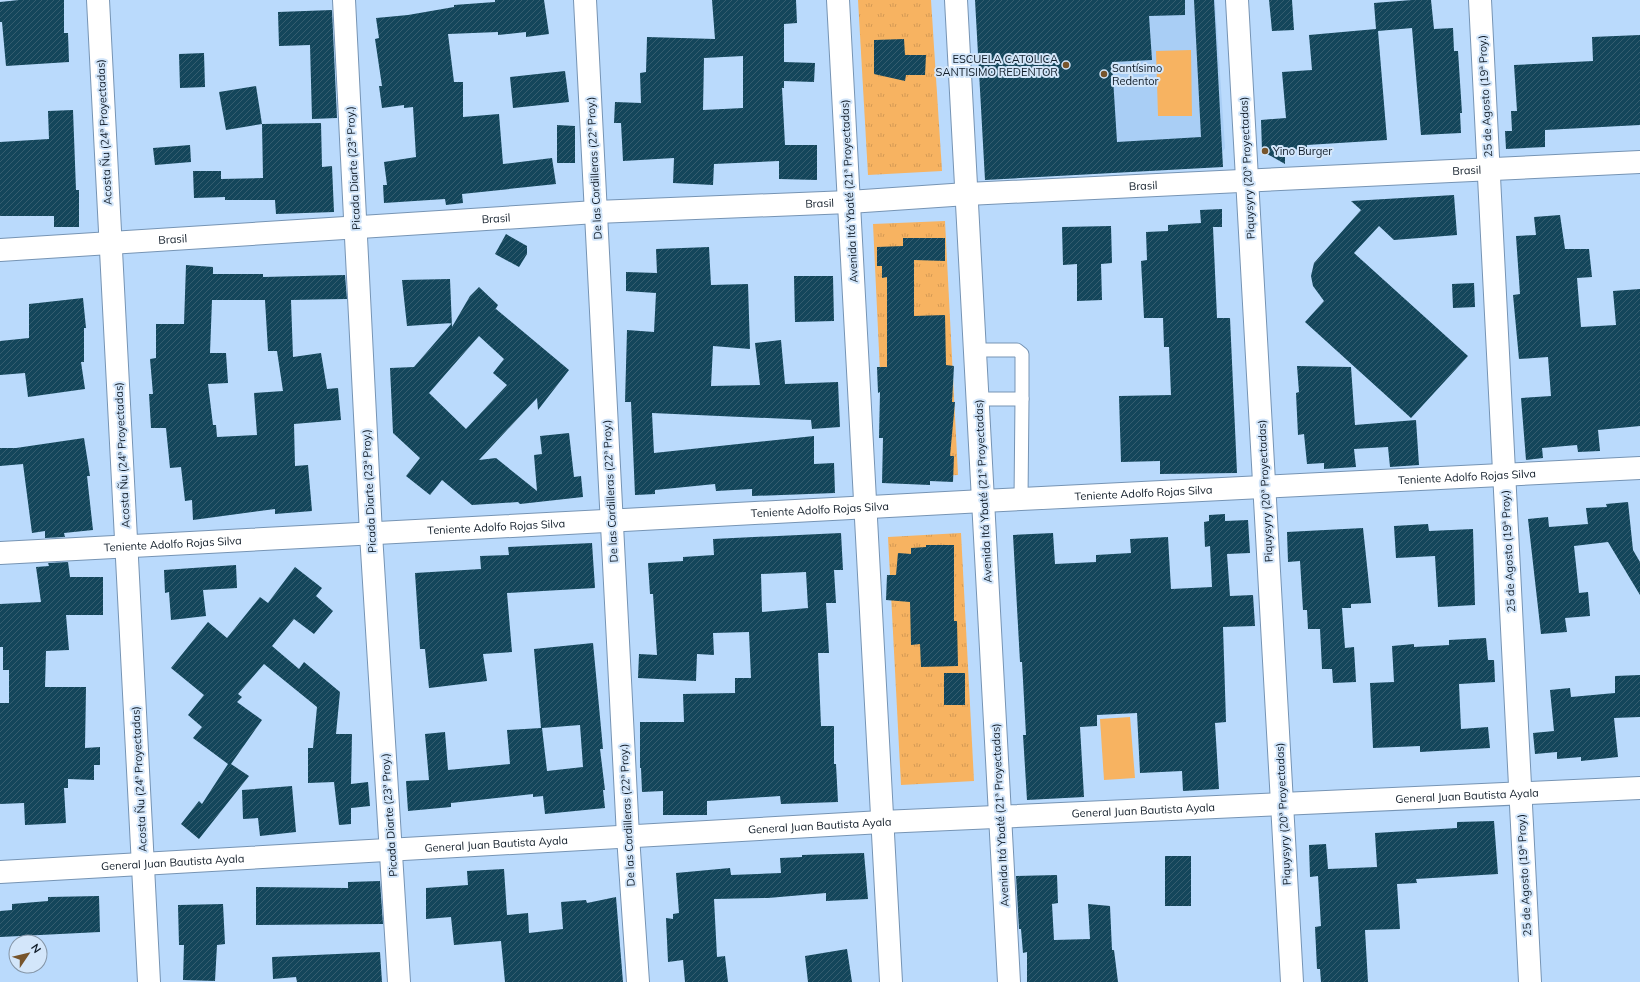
<svg xmlns="http://www.w3.org/2000/svg" width="1640" height="982" viewBox="0 0 1640 982" font-family="Mulish,sans-serif">
  <style>
    .built { fill: #a9cef5 }
    .grass { fill: url(#grass-tufts) }
    .garden { fill: #f7b361 }
    .building { fill: url(#building-hatch); fill-rule: evenodd }
    .lines { fill: none; stroke-linecap: round; stroke-linejoin: round }
    .lane-casing { stroke: #7694b4; stroke-width: 15 }
    .street-casing { stroke: #7694b4; stroke-width: 24 }
    .secondary-casing { stroke: #7694b4; stroke-width: 24 }
    .lane { stroke: #fff; stroke-width: 13 }
    .street { stroke: #fff; stroke-width: 22 }
    .secondary { stroke: #fff; stroke-width: 22 }
    .poi-dot { fill: #77552c; stroke: #d3e6fa; stroke-width: 1.5 }
    .labels { text-anchor: middle; dominant-baseline: central; stroke-width: 4; stroke-linejoin: round; paint-order: stroke }
    .poi-label { font-size: 11px; fill: #0f1b27; stroke: #d3e6fa; text-anchor: start }
    .street-label { font-size: 11px; fill: #0f1b27; stroke: #d3e6fa }
  </style>
  <defs>
    <pattern id="grass-tufts" width="24" height="20" patternUnits="userSpaceOnUse"><rect width="24" height="20" fill="#f7b361"/><path d="M3 7l-1-3M5 7V3M7 7l1-3M15 17l-1-3M17 17v-4M19 17l1-3" fill="none" stroke="#d39954"/></pattern>
    <pattern id="building-hatch" width="6" height="6" patternUnits="userSpaceOnUse"><rect width="6" height="6" fill="#14465b"/><path d="M-1 1l2-2M0 6l6-6M5 7l2-2" fill="none" stroke="#355d6f"/></pattern>
  </defs>
  <rect width="100%" height="100%" fill="#badafc"/>
  <!-- built -->
  <polygon class="built" points="982,0 1215,0 1225,148 1216,161 995,176"/>
  <!-- grass -->
  <g class="grass">
    <polygon points="858,0 931,0 942,171 868,175"/>
    <polygon points="945,221 958,475 885,478 873,224"/>
    <polygon points="961,533 974,781 901,785 888,537"/>
  </g>
  <!-- garden -->
  <g class="garden">
    <polygon points="1191,50 1192,116 1158,116 1156,51"/>
    <polygon points="1130,717 1135,778 1104,780 1100,719"/>
  </g>
  <!-- building -->
  <g class="building">
    <polygon points="19,0 64,0 64,33 68,33 69,62 6,66 2,22 0,22 0,2"/>
    <polygon points="495,0 544,0 549,34 526,37 526,32 498,35 498,32 448,34 454,82 463,82 463,117 499,114 503,164 552,158 556,184 462,194 463,203 446,205 445,199 384,203 383,185 387,185 384,162 416,157 413,107 404,108 404,105 382,108 379,86 382,86 375,39 379,38 376,18 408,15 454,7 454,5 495,2"/>
    <path d="M 712,0 L 796,0 L 797,23 L 784,24 L 784,62 L 815,63 L 814,82 L 784,81 L 784,88 L 782,88 L 785,145 L 817,145 L 817,180 L 779,179 L 779,161 L 714,164 L 713,185 L 673,183 L 674,158 L 623,161 L 621,123 L 614,123 L 615,102 L 641,103 L 640,73 L 646,72 L 647,37 L 715,39 ZM 743,56 L 743,108 L 703,110 L 704,58 Z"/>
    <polygon points="975,0 1185,0 1185,15 1149,16 1152,60 1112,62 1117,142 1201,137 1194,0 1214,0 1223,167 985,180"/>
    <polygon points="1269,0 1292,0 1294,30 1272,31"/>
    <polygon points="1412,0 1431,0 1434,29 1453,28 1454,51 1458,51 1462,113 1460,113 1461,133 1421,135 1412,28 1378,31 1387,140 1307,145 1307,149 1285,150 1285,164 1262,151 1261,120 1286,118 1282,72 1312,70 1309,35 1376,29 1374,3"/>
    <polygon points="332,10 337,118 312,119 310,45 279,46 278,12"/>
    <polygon points="1640,35 1640,125 1545,130 1545,147 1506,149 1505,131 1512,131 1511,111 1517,111 1514,65 1593,61 1592,37"/>
    <polygon points="904,39 905,55 926,55 925,75 906,75 905,81 874,74 874,40"/>
    <polygon points="204,53 205,87 180,88 179,54"/>
    <polygon points="565,71 569,102 513,108 510,77"/>
    <polygon points="256,86 262,124 226,130 219,92"/>
    <polygon points="73,110 76,190 79,190 79,227 54,227 54,216 0,216 0,142 49,139 48,111"/>
    <polygon points="321,123 322,167 332,166 334,212 276,214 275,200 225,200 225,197 194,198 193,171 221,171 221,179 263,178 262,124"/>
    <polygon points="557,125 575,126 575,163 557,163"/>
    <polygon points="190,145 191,162 155,165 153,148"/>
    <polygon points="1454,195 1457,235 1394,240 1379,226 1354,253 1468,356 1411,418 1305,322 1324,301 1313,286 1311,276 1314,263 1361,210 1351,201"/>
    <polygon points="1222,209 1222,227 1213,227 1217,318 1230,318 1237,473 1160,474 1160,461 1121,462 1119,396 1171,395 1169,347 1164,347 1163,318 1144,318 1141,261 1147,260 1146,232 1168,231 1168,225 1201,223 1200,210"/>
    <polygon points="1560,215 1565,249 1589,249 1592,277 1577,278 1581,327 1616,325 1613,291 1640,289 1640,426 1598,430 1600,451 1578,452 1577,445 1542,448 1543,458 1526,460 1521,398 1551,396 1548,357 1519,359 1513,295 1520,294 1516,236 1536,235 1534,217"/>
    <polygon points="1111,226 1112,263 1101,264 1102,300 1077,301 1077,264 1063,265 1062,227"/>
    <polygon points="506,234 527,246 527,254 519,267 495,254"/>
    <polygon points="903,238 945,238 945,261 914,260 914,316 945,315 946,365 954,366 952,402 955,402 950,456 954,456 953,482 930,481 930,485 882,483 883,438 879,438 880,392 878,393 877,367 887,367 887,277 882,278 882,266 877,266 877,247 903,246"/>
    <polygon points="709,247 711,285 748,284 750,349 713,346 711,386 760,385 755,343 781,340 785,384 838,382 840,427 812,429 811,420 652,413 654,453 814,436 814,464 834,463 835,493 752,496 752,489 716,491 715,484 655,490 655,494 635,495 631,402 625,402 627,330 654,332 656,293 626,291 626,272 657,273 656,249"/>
    <path d="M 186,265 L 213,267 L 213,274 L 263,274 L 263,277 L 345,275 L 347,299 L 291,300 L 293,357 L 321,353 L 327,389 L 338,388 L 341,420 L 294,424 L 295,466 L 308,465 L 312,511 L 275,514 L 275,509 L 193,520 L 192,500 L 185,501 L 181,467 L 170,468 L 166,428 L 151,428 L 149,394 L 153,394 L 150,359 L 156,358 L 156,324 L 184,324 ZM 212,300 L 265,300 L 268,351 L 277,351 L 283,391 L 254,393 L 257,435 L 217,437 L 216,425 L 213,425 L 208,384 L 228,383 L 226,353 L 210,353 Z"/>
    <polygon points="794,276 833,276 834,321 795,322"/>
    <path d="M 450,279 L 452,327 L 470,296 L 479,287 L 498,305 L 495,310 L 496,309 L 569,370 L 538,410 L 537,398 L 479,460 L 496,458 L 537,491 L 534,455 L 542,454 L 540,436 L 569,433 L 574,477 L 581,476 L 583,497 L 520,504 L 518,502 L 472,505 L 442,480 L 430,495 L 406,476 L 420,458 L 393,433 L 390,368 L 414,367 L 452,323 L 407,326 L 402,280 ZM 479,336 L 504,359 L 493,373 L 507,385 L 466,429 L 429,393 Z"/>
    <polygon points="1474,283 1475,307 1453,308 1452,284"/>
    <polygon points="83,298 86,328 84,328 84,362 81,362 85,389 28,397 25,373 0,375 0,341 29,338 29,304"/>
    <polygon points="1297,366 1351,367 1355,425 1416,420 1419,465 1390,467 1388,447 1354,449 1356,467 1324,469 1324,463 1307,464 1304,434 1298,435 1296,393 1299,392"/>
    <polygon points="84,438 90,476 87,476 93,530 64,533 65,537 45,538 45,531 32,533 23,464 0,466 0,448 16,448"/>
    <polygon points="1628,502 1633,550 1640,562 1640,595 1608,542 1574,546 1579,593 1588,592 1590,616 1565,618 1567,632 1541,634 1528,519 1548,517 1549,527 1588,524 1586,508 1607,507 1606,504"/>
    <polygon points="1225,514 1225,521 1248,520 1250,553 1227,554 1230,596 1253,595 1255,626 1223,627 1226,722 1215,723 1219,789 1183,791 1182,771 1140,773 1137,713 1097,715 1097,726 1080,727 1084,797 1027,800 1023,735 1026,735 1022,662 1020,662 1013,535 1053,533 1055,564 1096,562 1096,555 1131,553 1130,539 1168,537 1171,589 1212,587 1210,546 1205,547 1204,522 1209,521 1209,515"/>
    <polygon points="1428,524 1429,531 1473,529 1475,605 1438,607 1435,556 1396,558 1394,526"/>
    <polygon points="1363,528 1371,603 1351,604 1351,608 1342,608 1345,648 1354,647 1356,682 1333,683 1332,669 1322,669 1320,629 1308,629 1307,610 1303,610 1300,561 1288,562 1287,532"/>
    <path d="M 841,533 L 843,570 L 834,570 L 836,603 L 826,603 L 829,653 L 818,653 L 821,726 L 834,726 L 834,764 L 836,764 L 838,802 L 781,804 L 780,796 L 707,801 L 707,815 L 663,815 L 663,791 L 642,792 L 641,768 L 640,768 L 640,722 L 684,722 L 683,694 L 735,693 L 735,678 L 751,678 L 749,632 L 713,633 L 714,655 L 697,654 L 696,681 L 638,678 L 639,654 L 657,655 L 653,594 L 650,594 L 648,563 L 683,561 L 683,557 L 714,555 L 713,539 ZM 806,572 L 808,608 L 762,612 L 761,574 Z"/>
    <polygon points="592,543 595,588 507,593 512,652 483,654 487,681 429,688 425,649 420,649 415,573 481,569 480,556 509,555 508,547"/>
    <polygon points="926,545 954,545 954,621 957,621 958,666 921,667 920,644 911,645 910,602 886,600 887,575 896,575 898,553 911,554 911,548 926,547"/>
    <polygon points="68,562 70,577 103,577 103,615 66,615 69,650 46,651 45,687 86,687 85,748 100,747 100,765 94,765 94,780 68,779 68,788 64,788 66,823 25,825 24,803 0,804 0,703 9,703 9,670 3,670 3,647 0,647 0,604 41,602 36,567 49,566 48,563"/>
    <polygon points="236,565 237,588 203,590 206,616 171,620 169,592 165,593 164,570"/>
    <polygon points="295,567 322,588 316,596 333,611 314,634 294,619 272,646 299,669 304,662 340,692 336,734 352,734 351,784 368,782 370,806 351,808 351,824 339,825 334,782 308,783 308,748 313,748 317,707 264,664 238,694 242,697 237,702 262,720 231,764 249,776 199,839 181,824 199,801 202,804 228,764 193,738 202,727 188,715 204,695 171,668 208,622 227,638 260,597 268,603"/>
    <polygon points="1486,638 1488,660 1494,660 1495,682 1459,684 1461,729 1488,727 1490,748 1420,752 1420,746 1373,748 1370,683 1394,682 1392,646 1414,644 1414,647 1449,645 1449,640"/>
    <path d="M 593,643 L 603,749 L 600,749 L 605,790 L 603,790 L 605,808 L 545,814 L 543,796 L 533,797 L 533,794 L 451,803 L 451,807 L 408,811 L 406,781 L 429,780 L 425,734 L 445,732 L 448,770 L 510,764 L 507,730 L 541,728 L 534,649 ZM 580,725 L 583,767 L 547,771 L 542,728 Z"/>
    <rect x="944" y="673" width="21" height="32"/>
    <polygon points="1640,675 1640,717 1614,718 1618,757 1581,761 1581,757 1557,759 1557,752 1535,754 1533,733 1554,731 1550,690 1570,688 1571,697 1615,693 1615,676"/>
    <polygon points="292,786 296,832 260,836 258,818 243,819 242,790"/>
    <polygon points="1494,821 1498,874 1416,879 1417,883 1397,884 1400,929 1365,930 1368,982 1321,982 1320,969 1317,969 1315,927 1321,926 1318,876 1310,877 1309,845 1326,844 1328,869 1377,867 1375,833 1457,828 1457,822"/>
    <polygon points="864,853 868,899 826,901 826,893 768,898 714,899 717,957 725,956 728,982 685,982 683,960 668,962 666,918 673,919 673,914 679,913 676,873 730,868 731,875 781,873 780,858 802,857 802,855"/>
    <rect x="1165" y="856" width="26" height="50"/>
    <polygon points="504,869 507,915 528,913 529,933 563,929 561,902 586,900 587,903 616,897 623,982 505,982 501,941 454,945 451,917 426,919 426,888 468,885 467,871"/>
    <polygon points="1057,875 1058,903 1052,904 1054,940 1090,939 1088,904 1110,906 1112,950 1114,950 1118,982 1027,982 1027,952 1023,953 1021,929 1019,929 1016,876"/>
    <polygon points="380,881 383,924 256,925 256,887 348,888 348,882"/>
    <polygon points="99,896 100,932 0,937 0,911 12,910 12,904 48,901 48,897"/>
    <polygon points="223,904 225,944 217,945 215,981 183,980 184,945 179,945 178,905"/>
    <polygon points="847,949 852,982 808,982 805,956"/>
    <polygon points="380,952 382,982 297,982 296,977 273,979 272,957"/>
  </g>
  <g class="lines">
    <defs>
      <g id="lane">
        <polyline points="975,350 1017,350 1022,354 1022,399"/>
        <polyline points="978,399 1022,399 1021,499"/>
      </g>
      <g id="street">
        <polyline points="98,0 149,982"/>
        <polyline points="344,0 371,534 399,982"/>
        <polyline points="585,0 628,836 638,982"/>
        <polyline points="1237,0 1292,982"/>
        <polyline points="1480,0 1530,982"/>
        <path id="s1" d="M 0,250 L 596,212 L 849,202 L 967,194 L 1640,162"/>
        <path id="s2" d="M 0,553 L 983,501 L 1640,468"/>
        <path id="s3" d="M 0,872 L 882,822 L 1640,788"/>
      </g>
      <g id="secondary">
        <polyline points="838,0 891,982"/>
        <polyline points="956,0 1009,982"/>
      </g>
    </defs>
    <!-- lane casing -->
    <use href="#lane" class="lane-casing"/>
    <!-- street casing -->
    <use href="#street" class="street-casing"/>
    <!-- secondary casing -->
    <use href="#secondary" class="secondary-casing"/>
    <!-- lane -->
    <use href="#lane" class="lane"/>
    <!-- street -->
    <use href="#street" class="street"/>
    <!-- secondary -->
    <use href="#secondary" class="secondary"/>
  </g>
  <!-- markers -->
  <g class="poi-dot">
    <circle cx="1066" cy="65" r="4"/>
    <circle cx="1104" cy="74" r="4"/>
    <circle cx="1265" cy="151" r="4"/>
  </g>
  <g class="labels">
    <!-- poi labels -->
    <g class="poi-label">
      <text x="1058" y="59" text-anchor="end">ESCUELA CATOLICA<tspan x="1058" dy="13">SANTISIMO REDENTOR</tspan></text>
      <text x="1112" y="68">Santísimo<tspan x="1112" dy="13">Redentor</tspan></text>
      <text x="1273" y="151">Yino Burger</text>
    </g>
    <!-- street labels -->
    <g class="street-label">
      <text transform="translate(1485 96) rotate(-93)">25 de Agosto (19ª Proy.)</text>
      <text transform="translate(104 132) rotate(-93)">Acosta Ñu (24ª Proyectadas)</text>
      <text transform="translate(353 168) rotate(-93)">Picada Diarte (23ª Proy.)</text>
      <text transform="translate(594 168) rotate(-93)">De las Cordilleras (22ª Proy.)</text>
      <text transform="translate(1247 168) rotate(-93)">Piquysyry (20ª Proyectadas)</text>
      <text stroke="none"><textPath href="#s1" startOffset="1469">Brasil</textPath></text>
      <text stroke="none"><textPath href="#s1" startOffset="1145">Brasil</textPath></text>
      <text transform="translate(849 191) rotate(-93)">Avenida Itá Ybaté (21ª Proyectadas)</text>
      <text stroke="none"><textPath href="#s1" startOffset="821">Brasil</textPath></text>
      <text stroke="none"><textPath href="#s1" startOffset="497">Brasil</textPath></text>
      <text stroke="none"><textPath href="#s1" startOffset="173">Brasil</textPath></text>
      <text transform="translate(122 455) rotate(-93)">Acosta Ñu (24ª Proyectadas)</text>
      <text stroke="none"><textPath href="#s2" startOffset="1469">Teniente Adolfo Rojas Silva</textPath></text>
      <text transform="translate(369 491) rotate(-93)">Picada Diarte (23ª Proy.)</text>
      <text transform="translate(610 491) rotate(-93)">De las Cordilleras (22ª Proy.)</text>
      <text transform="translate(983 491) rotate(-93)">Avenida Itá Ybaté (21ª Proyectadas)</text>
      <text transform="translate(1265 491) rotate(-93)">Piquysyry (20ª Proyectadas)</text>
      <text stroke="none"><textPath href="#s2" startOffset="1145">Teniente Adolfo Rojas Silva</textPath></text>
      <text stroke="none"><textPath href="#s2" startOffset="821">Teniente Adolfo Rojas Silva</textPath></text>
      <text stroke="none"><textPath href="#s2" startOffset="497">Teniente Adolfo Rojas Silva</textPath></text>
      <text stroke="none"><textPath href="#s2" startOffset="173">Teniente Adolfo Rojas Silva</textPath></text>
      <text transform="translate(1508 551) rotate(-93)">25 de Agosto (19ª Proy.)</text>
      <text transform="translate(139 779) rotate(-93)">Acosta Ñu (24ª Proyectadas)</text>
      <text stroke="none"><textPath href="#s3" startOffset="1469">General Juan Bautista Ayala</textPath></text>
      <text stroke="none"><textPath href="#s3" startOffset="1145">General Juan Bautista Ayala</textPath></text>
      <text transform="translate(1283 814) rotate(-93)">Piquysyry (20ª Proyectadas)</text>
      <text transform="translate(389 815) rotate(-94)">Picada Diarte (23ª Proy.)</text>
      <text transform="translate(627 815) rotate(-93)">De las Cordilleras (22ª Proy.)</text>
      <text transform="translate(1000 815) rotate(-93)">Avenida Itá Ybaté (21ª Proyectadas)</text>
      <text stroke="none"><textPath href="#s3" startOffset="821">General Juan Bautista Ayala</textPath></text>
      <text stroke="none"><textPath href="#s3" startOffset="497">General Juan Bautista Ayala</textPath></text>
      <text stroke="none"><textPath href="#s3" startOffset="173">General Juan Bautista Ayala</textPath></text>
      <text transform="translate(1524 875) rotate(-93)">25 de Agosto (19ª Proy.)</text>
    </g>
  </g>
  <!-- north arrow -->
  <g transform="translate(28 954) rotate(55)"><circle r="19" fill="#d3e6fa" stroke="#8595a6"/>
  <path d="M0-3L7 15L0 10L-7 15Z" fill="#77552c"/>
  <text y="-6" font-size="11" font-weight="bold" text-anchor="middle" fill="#0f1b27">N</text>
  </g>
</svg>
